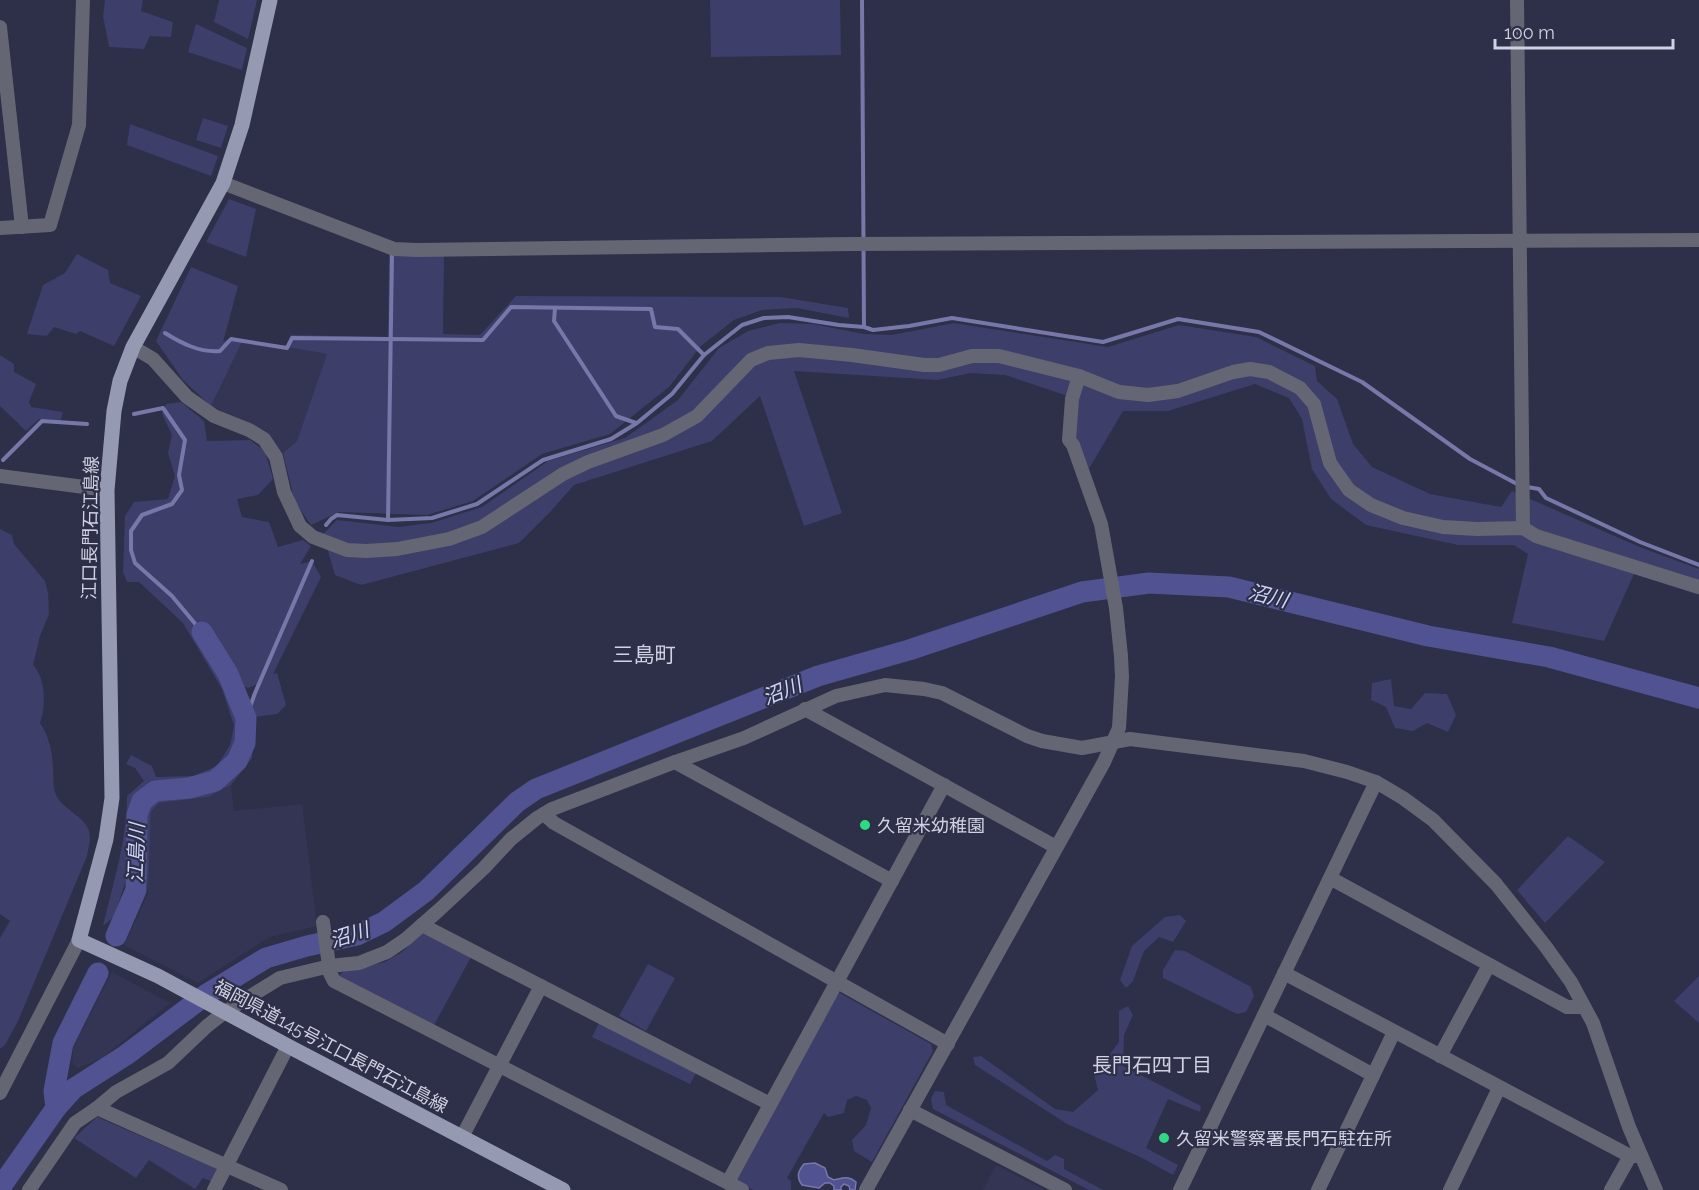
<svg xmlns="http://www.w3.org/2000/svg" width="1699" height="1190" viewBox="0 0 1699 1190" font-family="Raleway,'Noto Sans JP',sans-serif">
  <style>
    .built { fill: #343555 }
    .green { fill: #3d3e6a }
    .water { fill: #515291; stroke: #7778a9; stroke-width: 1.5 }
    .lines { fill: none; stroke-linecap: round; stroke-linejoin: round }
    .stream { stroke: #7778a9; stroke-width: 4 }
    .river { stroke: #515291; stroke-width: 21 }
    .minor { stroke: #656673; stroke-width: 14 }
    .major { stroke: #9699b2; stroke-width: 15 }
    .poi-dot { fill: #2fd883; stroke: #2e2f48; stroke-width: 2 }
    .labels { text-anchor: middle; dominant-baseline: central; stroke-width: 4.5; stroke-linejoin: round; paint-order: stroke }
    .street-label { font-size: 18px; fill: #d0d1e2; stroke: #2e2f48 }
    .poi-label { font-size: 18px; fill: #d0d1e2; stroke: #2e2f48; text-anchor: start }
    .water-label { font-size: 20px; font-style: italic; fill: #d1d5fb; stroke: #2e2f48 }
    .neighbourhood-label { font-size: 20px; fill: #d0d1e2; stroke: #2e2f48 }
    .quarter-label { font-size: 21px; fill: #d0d1e2; stroke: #2e2f48 }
  </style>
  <rect width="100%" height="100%" fill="#2e2f48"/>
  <!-- built -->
  <g class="built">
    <polygon points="243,340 327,354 297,441 283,453 266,431 211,406"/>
    <polygon points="231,785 234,811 302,804 317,926 269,937 198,983 124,945 148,894 151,812 159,803 208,797"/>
    <polygon points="112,972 170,1003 102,1058 78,1068 72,1063 74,1045"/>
    <polygon points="996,1165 1045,1190 983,1190"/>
  </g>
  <!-- green -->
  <g class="green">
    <polygon points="105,0 143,0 141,11 173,22 171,37 150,36 144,49 109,47 103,16"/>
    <polygon points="219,0 257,0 248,39 214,22"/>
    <polygon points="710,0 840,0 841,55 711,57"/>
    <polygon points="196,24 247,48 242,70 188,52"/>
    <polygon points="203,118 228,126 221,148 196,140"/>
    <polygon points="130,124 218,156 211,176 127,145"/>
    <polygon points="229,199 256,209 246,257 206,242"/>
    <polygon points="77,254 108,270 110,283 141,296 114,346 80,331 76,334 54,327 47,336 27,334 43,285 65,273"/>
    <polygon points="389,254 444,254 443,334 480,335 516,296 781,297 848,308 849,318 797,308 762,310 734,320 701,346 669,387 610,434 542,454 473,501 427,515 339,512 311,525 295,502 283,453 297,441 327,354 286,347 291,335 388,337"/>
    <polygon points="191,267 238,286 223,342 230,338 243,340 211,406 183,380 156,341"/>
    <polygon points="780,323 813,324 864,334 892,335 954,323 1108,347 1179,325 1256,337 1315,366 1317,381 1337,399 1353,444 1372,467 1430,494 1501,507 1512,491 1642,548 1699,569 1699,595 1634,574 1604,641 1512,623 1528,554 1514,545 1458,545 1366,525 1331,499 1312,469 1302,419 1289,398 1255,384 1168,411 1123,411 1087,472 1074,436 1068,396 1005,375 971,373 937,380 794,371 842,513 804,526 760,396 712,441 574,485 551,511 519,543 361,585 335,575 323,534 337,520 398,527 431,523 482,507 548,461 625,438 678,400 719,348 748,331"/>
    <polygon points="0,355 14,364 14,372 36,384 29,402 31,407 63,412 61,420 39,419 26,431 0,406"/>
    <path d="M 181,402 L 204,421 L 207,441 L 250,440 L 265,451 L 273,479 L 258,495 L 237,499 L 242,517 L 269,522 L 278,547 L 303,540 L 311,546 L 300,564 L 312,561 L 321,577 L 273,674 L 277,673 L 286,705 L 277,714 L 255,717 L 252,758 L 231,785 L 208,797 L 159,803 L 151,812 L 148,894 L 143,813 L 151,801 L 158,796 L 205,790 L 225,779 L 245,756 L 250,715 L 258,684 L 248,688 L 229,681 L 239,724 L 234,749 L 220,771 L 188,783 L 156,782 L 142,793 L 132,810 L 126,880 L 114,917 L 103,926 C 113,884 127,840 127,796 L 144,781 L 135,768 L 126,764 L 131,755 L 152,766 L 156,777 L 193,776 L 217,766 L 230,745 L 234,726 L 222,689 L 183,623 L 139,582 L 127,582 L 123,572 L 125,516 L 134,502 L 168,499 L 175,476 L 168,453 L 172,435 L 162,414 L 166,404 Z"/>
    <path d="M 0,529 L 12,535 L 14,544 L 45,581 L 48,593 L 49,614 L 40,636 L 33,665 C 46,678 46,706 40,723 C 49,736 52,751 53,767 C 54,777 52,785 56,795 C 64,812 90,817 90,837 C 90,843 88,850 87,856 L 18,1021 L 5,1045 L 0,1049 L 0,938 L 10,921 L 0,914 Z"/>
    <polygon points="1391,679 1394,706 1411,709 1425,693 1447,694 1456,715 1448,732 1427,723 1413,731 1395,728 1386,707 1371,700 1372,683"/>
    <polygon points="1568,836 1605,862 1545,923 1517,890"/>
    <polygon points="1180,915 1186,921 1173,942 1159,937 1144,951 1133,981 1126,988 1120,980 1132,946 1165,917"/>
    <polygon points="422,933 428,934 471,957 433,1027 340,979 339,975 343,972 385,962 402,952"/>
    <polygon points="1175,950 1185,951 1251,987 1254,996 1246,1012 1237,1014 1163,978 1163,970"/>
    <polygon points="648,964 675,978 646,1031 619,1016"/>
    <polygon points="1699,976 1699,1023 1674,1001"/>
    <polygon points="838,992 931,1044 933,1051 872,1162 854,1151 852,1140 866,1125 871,1108 867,1100 856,1096 847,1100 844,1113 828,1117 824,1113 787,1178 791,1181 791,1190 753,1190 736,1180"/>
    <polygon points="1128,1006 1133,1015 1124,1035 1123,1066 1201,1106 1200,1112 1168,1099 1146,1148 1178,1165 1173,1175 1142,1158 1067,1124 975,1065 973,1057 981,1056 1055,1109 1073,1112 1098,1090 1094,1075 1119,1042 1119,1011"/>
    <polygon points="599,1023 696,1073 690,1084 592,1037"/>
    <polygon points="935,1091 944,1092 946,1105 1047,1161 1055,1155 1064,1159 1064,1169 1103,1190 1089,1190 933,1109 931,1099"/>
    <polygon points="97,1117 217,1169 213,1182 203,1178 195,1189 149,1160 136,1178 74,1138"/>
  </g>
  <!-- water -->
  <path class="water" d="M 815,1163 L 825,1168 L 828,1177 L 834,1180 C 843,1178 848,1175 856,1182 L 855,1190 L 850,1190 L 849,1186 L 844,1184 L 841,1187 L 841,1190 L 834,1190 L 834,1186 L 830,1183 L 825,1183 L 819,1188 L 802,1185 C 796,1177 798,1171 804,1164 Z"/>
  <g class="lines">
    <!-- stream -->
    <g class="stream">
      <polyline points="862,0 864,327"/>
      <polyline points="555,308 554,321 616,416 636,423"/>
      <path d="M 165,333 C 181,343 200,353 220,351 L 231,339 L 287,348 L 292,338 L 483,340 L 511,307 L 651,309 L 655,327 L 678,329 L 704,355"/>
      <polyline points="134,414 163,408 185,440 179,475 182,490 172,504 142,515 131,531 131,550 135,563 172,596 202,632"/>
      <polyline points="3,460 42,421 87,424"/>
      <polyline points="1527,487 1539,489 1546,498 1640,542 1699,565"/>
      <polyline points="388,520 392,254"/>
      <polyline points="326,525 331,519 337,515 388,520 432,518 477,504 543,460 611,439 637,423 672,394 704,355 742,325 764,318 788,317 839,325 864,327 873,330 909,326 952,318 1103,342 1178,319 1259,332 1362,382 1470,459 1519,485"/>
      <polyline points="246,718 255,693 312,561"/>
    </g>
    <!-- river -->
    <g class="river">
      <polyline points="116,936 136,890 137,815 142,801 155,791 189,788 215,781 237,761 245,743 246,718 228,674 202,632"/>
      <polyline points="56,1108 54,1091 63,1043 98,973"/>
      <polyline points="0,1188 56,1108 73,1089 126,1055 207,994 266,958 307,946 357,935 384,922 426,891 517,802 536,789 818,676 909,650 1082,592 1149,583 1229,587 1428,636 1549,657 1699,698"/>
    </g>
    <!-- minor -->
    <g class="minor">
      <polyline points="1517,0 1523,528"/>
      <polyline points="0,27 22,227"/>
      <polyline points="223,183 394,249 417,250 852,244 1699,240"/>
      <polyline points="0,228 50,225 79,125 83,0"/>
      <polyline points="133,347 153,359 187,397 214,416 249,430 264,439 276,457 284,492 300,526 313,537 347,550 366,551 397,549 449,539 482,527 563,474 588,462 663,435 697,416 751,360 768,353 799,350 852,355 924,365 939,365 972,356 999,356 1079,376 1119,392 1148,395 1178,391 1233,372 1250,369 1269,372 1300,388 1314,404 1330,463 1349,490 1371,505 1403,518 1443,527 1477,529 1523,528 1536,536 1699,587"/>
      <polyline points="0,476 107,490"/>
      <polyline points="805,709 1056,847"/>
      <polyline points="675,762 892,881"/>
      <polyline points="544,814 554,823 948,1044"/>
      <polyline points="1330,878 1567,1007 1584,1007"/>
      <polyline points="323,922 330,973 334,981 742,1190"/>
      <polyline points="422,925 770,1104"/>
      <polyline points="1284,973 1630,1156 1640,1156"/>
      <polyline points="1264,1015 1373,1075"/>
      <polyline points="1440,1056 1489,965"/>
      <polyline points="0,1093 79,940"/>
      <polyline points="97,1108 281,1190"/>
      <polyline points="910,1110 1065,1190"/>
      <polyline points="462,1137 541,986"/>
      <polyline points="728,1182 944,785"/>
      <polyline points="29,1190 75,1123 97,1108 116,1092 168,1063 207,1026 225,1012 280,978 330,966 359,963 387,952 406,939 439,910 484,868 511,839 537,818 552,809 675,762 744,738 836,696 885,685 924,689 942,693 1027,736 1042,741 1082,748 1130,739 1304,761 1347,772 1376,782 1403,798 1433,820 1496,884 1546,947 1571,982 1593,1023 1629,1127 1656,1190"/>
      <polyline points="214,1190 288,1046"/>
      <polyline points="866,1190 1104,762 1119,728 1122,677 1121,656 1116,608 1101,524 1073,445 1069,440 1072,399 1079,376"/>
      <polyline points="1180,1190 1376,782"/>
      <polyline points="1318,1190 1394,1032"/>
      <polyline points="1450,1190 1499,1088"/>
      <polyline points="1611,1190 1630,1156"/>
    </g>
    <!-- major -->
    <polyline class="major" points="270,0 242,125 223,183 133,347 120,381 114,411 107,490 112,798 106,839 79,940 158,976 288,1046 563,1190"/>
  </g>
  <!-- markers -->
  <g class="poi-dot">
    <circle cx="865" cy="825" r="6"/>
    <circle cx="1164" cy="1138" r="6"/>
  </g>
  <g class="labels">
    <!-- street labels -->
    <g class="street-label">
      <text transform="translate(90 528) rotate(-89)">江口長門石江島線</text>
      <text transform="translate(331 1046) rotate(28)">福岡県道145号江口長門石江島線</text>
    </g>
    <!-- poi labels -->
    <g class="poi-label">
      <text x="877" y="825">久留米幼稚園</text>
      <text x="1176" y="1138">久留米警察署長門石駐在所</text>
    </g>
    <!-- water labels -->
    <g class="water-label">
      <text transform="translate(1268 596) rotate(14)">沼川</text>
      <text transform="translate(782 691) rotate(-22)">沼川</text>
      <text transform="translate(136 853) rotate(-88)">江島川</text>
      <text transform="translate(349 935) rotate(-18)">沼川</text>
    </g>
    <!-- neighbourhood labels -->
    <g class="neighbourhood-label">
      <text x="1152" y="1065">長門石四丁目</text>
    </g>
    <!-- quarter labels -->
    <g class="quarter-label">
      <text x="644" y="654">三島町</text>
    </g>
  </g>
  <!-- scale -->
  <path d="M1495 39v9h178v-9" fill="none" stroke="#d0d1e2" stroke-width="3"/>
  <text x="1504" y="39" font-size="18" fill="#d0d1e2" stroke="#2e2f48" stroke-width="4.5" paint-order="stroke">100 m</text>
</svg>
